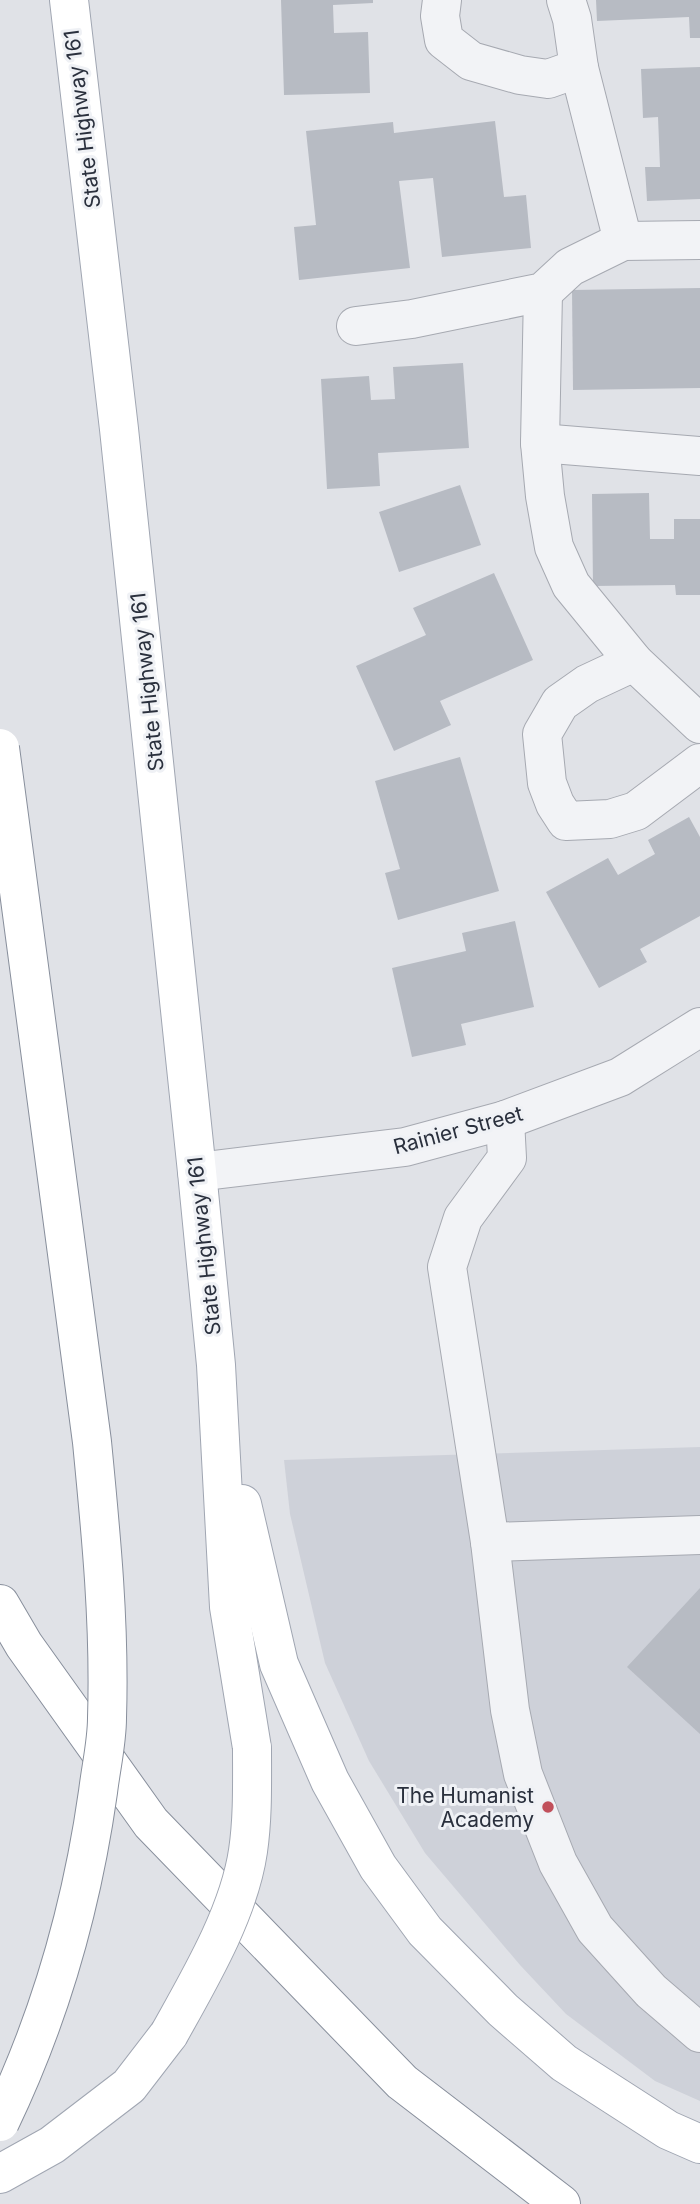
<svg xmlns="http://www.w3.org/2000/svg" width="700" height="2204" viewBox="0 0 700 2204" font-family="Inter,sans-serif">
  <style>
    .built { fill: #ced1d9 }
    .building { fill: #b7bbc3 }
    .lines { fill: none; stroke-linecap: round; stroke-linejoin: round }
    .minor-casing { stroke: #a6a9b1; stroke-width: 40 }
    .major-casing { stroke: #a0a6b2; stroke-width: 40 }
    .highway-casing { stroke: #888f9c; stroke-width: 40 }
    .minor { stroke: #f2f3f6; stroke-width: 38 }
    .major { stroke: #fff; stroke-width: 38 }
    .highway { stroke: #fff; stroke-width: 38 }
    .major-bridge-casing { stroke: #a0a6b2; stroke-width: 40; stroke-linecap: butt }
    .highway-bridge-casing { stroke: #888f9c; stroke-width: 40; stroke-linecap: butt }
    .major-bridge { stroke: #fff; stroke-width: 38 }
    .highway-bridge { stroke: #fff; stroke-width: 38 }
    .poi-dot { fill: #c1505b; stroke: #eff1f5; stroke-width: 2.5 }
    .labels { text-anchor: middle; dominant-baseline: central; stroke-width: 6; stroke-linejoin: round; paint-order: stroke }
    .street-label { font-size: 21px; fill: #2a303d; stroke: #eff1f5 }
    .poi-label { font-size: 21px; fill: #2a303d; stroke: #eff1f5; text-anchor: end }
  </style>
  <rect width="100%" height="100%" fill="#e0e2e7"/>
  <!-- built -->
  <polygon class="built" points="700,1447 700,2101 655,2081 566,2014 520,1965 425,1853 369,1761 325,1663 290,1514 284,1460"/>
  <!-- building -->
  <g class="building">
    <polygon points="281,0 373,0 373,3 333,5 334,33 368,32 370,93 284,95"/>
    <polygon points="596,0 700,0 700,38 690,38 689,17 597,21"/>
    <polygon points="700,67 700,199 647,201 645,167 660,167 658,117 643,118 641,69"/>
    <polygon points="495,121 504,197 526,195 531,248 442,257 433,178 399,181 410,268 299,280 294,227 316,225 306,131 393,122 394,133"/>
    <polygon points="700,288 700,388 573,390 572,290"/>
    <polygon points="463,363 469,448 378,453 380,486 327,489 321,379 369,376 371,400 395,399 393,367"/>
    <polygon points="460,485 481,545 399,572 379,512"/>
    <polygon points="649,493 650,539 674,539 674,519 700,519 700,595 676,595 675,585 593,586 592,494"/>
    <polygon points="494,573 533,660 440,701 451,725 394,751 356,666 426,635 413,608"/>
    <polygon points="460,757 499,891 398,920 385,873 400,869 375,781"/>
    <polygon points="689,817 700,837 700,916 640,949 647,962 599,988 546,892 608,858 618,875 655,854 648,840"/>
    <polygon points="515,921 534,1007 461,1024 466,1045 412,1057 392,968 466,951 462,933"/>
    <polygon points="700,1588 700,1734 627,1667"/>
  </g>
  <g class="lines">
    <defs>
      <g id="minor">
        <polyline points="442,0 440,16 444,40 471,61 520,75 548,79 579,68 572,19 566,0"/>
        <polyline points="579,68 623,241"/>
        <polyline points="543,292 540,443 545,496 554,547 571,585 634,662 700,724"/>
        <polyline points="356,326 412,319 543,292 570,267 623,241 700,240"/>
        <polyline points="540,443 700,456"/>
        <polyline points="634,662 587,684 560,703 542,734 547,783 555,804 566,821 610,819 636,811 700,763"/>
        <polyline points="505,1120 507,1158 463,1218 447,1267 490,1542 510,1710 523,1774 558,1863 595,1929 651,1991 700,2033"/>
        <polyline points="197,1172 405,1147 505,1120 620,1077 700,1027"/>
        <polyline points="490,1542 700,1535"/>
      </g>
      <g id="major">
        <polyline points="69,0 119,429 197,1172 216,1365 229,1607 252,1748"/>
        <polyline points="242,1504 279,1664 330,1781 378,1867 425,1931 503,2010 564,2063 668,2130 700,2144"/>
        <polyline points="0,2174 52,2145 129,2086 169,2034"/>
      </g>
      <polyline id="highway" points="0,1604 24,1645 151,1823 402,2082 561,2204"/>
    </defs>
    <!-- minor casing -->
    <use href="#minor" class="minor-casing"/>
    <!-- major casing -->
    <use href="#major" class="major-casing"/>
    <!-- highway casing -->
    <use href="#highway" class="highway-casing"/>
    <!-- minor -->
    <use href="#minor" class="minor"/>
    <!-- major -->
    <use href="#major" class="major"/>
    <!-- highway -->
    <use href="#highway" class="highway"/>
    <defs>
      <path id="major-bridge" d="M 169,2034 C 199,1980 239,1913 248,1851 C 253,1817 252,1782 252,1748"/>
      <path id="highway-bridge" d="M 0,748 L 92,1442 C 101,1534 110,1625 107,1718 C 107,1742 101,1767 98,1792 C 82,1905 50,2018 0,2122"/>
    </defs>
    <!-- major-bridge casing -->
    <use href="#major-bridge" class="major-bridge-casing"/>
    <!-- highway-bridge casing -->
    <use href="#highway-bridge" class="highway-bridge-casing"/>
    <!-- major-bridge -->
    <use href="#major-bridge" class="major-bridge"/>
    <!-- highway-bridge -->
    <use href="#highway-bridge" class="highway-bridge"/>
  </g>
  <!-- markers -->
  <circle class="poi-dot" cx="548" cy="1807" r="7"/>
  <g class="labels">
    <!-- street labels -->
    <g class="street-label">
      <text transform="translate(82 119) rotate(-97)">State Highway 161</text>
      <text transform="translate(147 682) rotate(-96)">State Highway 161</text>
      <text transform="translate(458 1130) rotate(-15)">Rainier Street</text>
      <text transform="translate(204 1246) rotate(-96)">State Highway 161</text>
    </g>
    <!-- poi labels -->
    <g class="poi-label">
      <text x="534" y="1795">The Humanist<tspan x="534" dy="24">Academy</tspan></text>
    </g>
  </g>
</svg>
